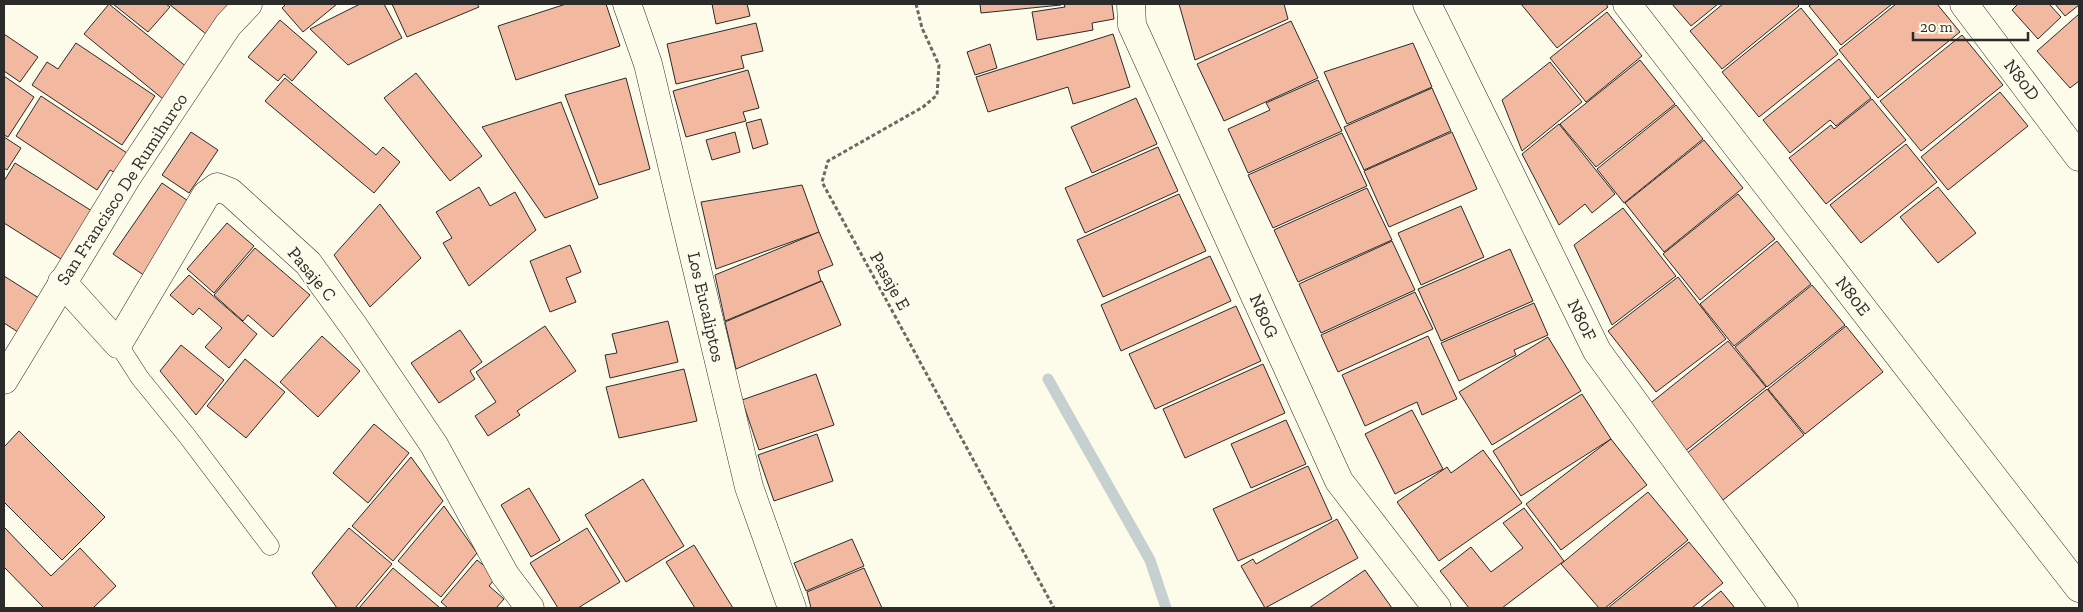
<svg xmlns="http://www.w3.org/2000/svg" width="2083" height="612" viewBox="0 0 2083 612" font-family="'Zilla Slab',serif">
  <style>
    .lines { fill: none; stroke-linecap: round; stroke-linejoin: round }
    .stream { stroke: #c7d0d0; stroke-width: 11 }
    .building { fill: #f2b8a0; stroke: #2b2b2b }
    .service-casing { stroke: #2b2b2b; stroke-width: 19 }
    .minor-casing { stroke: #2b2b2b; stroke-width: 29 }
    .path { stroke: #6a6964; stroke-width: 3; stroke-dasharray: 4 2.5; stroke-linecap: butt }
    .service { stroke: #fdfbea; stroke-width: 18 }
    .minor { stroke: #fdfbea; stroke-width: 28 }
    .labels { text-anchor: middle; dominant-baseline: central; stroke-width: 4; stroke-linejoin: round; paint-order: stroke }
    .street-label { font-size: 18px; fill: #2b2b2b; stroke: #fdfbea }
  </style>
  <rect width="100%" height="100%" fill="#fdfbea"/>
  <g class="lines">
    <!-- stream -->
    <polyline class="stream" points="1048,379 1150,560 1166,608"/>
  </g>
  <!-- building -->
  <g class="building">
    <polygon points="109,4 188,68 163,99 84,34"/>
    <polygon points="113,4 166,4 170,7 148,32"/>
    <polygon points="169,4 231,4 206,34"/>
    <polygon points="286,4 337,4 303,32 282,8"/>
    <polygon points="360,4 384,4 402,38 348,65 310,29"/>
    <polygon points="392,4 477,4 479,7 407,37"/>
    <polygon points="566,4 606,4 620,46 516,80 498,26"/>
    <polygon points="712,4 747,4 750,16 716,24"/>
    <polygon points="980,4 1061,4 1061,5 981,13"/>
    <polygon points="1064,4 1112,4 1114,19 1092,23 1093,30 1037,40 1032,12 1065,7"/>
    <polygon points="1179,4 1284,4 1288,19 1195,60"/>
    <polygon points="1521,4 1606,4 1608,7 1557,48"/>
    <polygon points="1672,4 1718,4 1691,26"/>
    <polygon points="1723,4 1797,4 1799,6 1722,69 1690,31"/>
    <polygon points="1812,4 1892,4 1841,45 1809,6"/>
    <polygon points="1896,4 1937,4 1960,32 1878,98 1839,50"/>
    <polygon points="2018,4 2049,4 2061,17 2038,39 2012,10"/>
    <polygon points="2055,4 2079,4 2079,5 2065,16"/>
    <polygon points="1801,8 1838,54 1759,117 1722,72"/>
    <polygon points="1607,12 1642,56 1586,102 1550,58"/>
    <polygon points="2079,14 2079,81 2070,88 2037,51"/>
    <polygon points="280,20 317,52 292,81 284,74 278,81 248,57"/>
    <polygon points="1291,21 1318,78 1224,121 1197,64"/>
    <polygon points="756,23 763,51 741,56 744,68 676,84 667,44"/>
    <polygon points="4,34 38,57 20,82 4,71"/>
    <polygon points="1113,34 1130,87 1073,104 1068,87 988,112 976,77"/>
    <polygon points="1962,35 2003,85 1921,151 1880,101"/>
    <polygon points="76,43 155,96 122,145 32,85 47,62 58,69"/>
    <polygon points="1413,43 1432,87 1347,124 1324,72"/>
    <polygon points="990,44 997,68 975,75 967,52"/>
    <polygon points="1839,59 1871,98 1836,126 1830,120 1790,153 1763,120"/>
    <polygon points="1640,60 1675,104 1596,167 1560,124"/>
    <polygon points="1550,62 1582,102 1522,151 1502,100"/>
    <polygon points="748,70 759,108 743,112 746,121 686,137 673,91"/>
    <polygon points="416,73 482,156 450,181 384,98"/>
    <polygon points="4,76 34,97 8,137 4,135"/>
    <polygon points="285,78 376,155 383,147 400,162 374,193 265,101"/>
    <polygon points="626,78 650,169 599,185 565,95"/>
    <polygon points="1318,80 1342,131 1248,173 1228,129 1270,110 1266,103"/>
    <polygon points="1432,88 1451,131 1364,170 1344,127"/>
    <polygon points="2000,92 2028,126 1948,190 1921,157"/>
    <polygon points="41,96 130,155 117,174 110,170 97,190 16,136"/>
    <polygon points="1136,98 1157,144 1092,173 1071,127"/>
    <polygon points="1872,99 1906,140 1826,204 1789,158 1831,125 1834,129"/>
    <polygon points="561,102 598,198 545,218 482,127"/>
    <polygon points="1676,105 1703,139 1624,203 1597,169"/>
    <polygon points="761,119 768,144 753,149 746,123"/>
    <polygon points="1559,124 1615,194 1592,213 1585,204 1559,225 1522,154"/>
    <polygon points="191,132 218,150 189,193 162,175"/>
    <polygon points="735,132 740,152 712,160 706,140"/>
    <polygon points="1452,132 1477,189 1389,227 1364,171"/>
    <polygon points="1342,133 1367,186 1273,228 1248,175"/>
    <polygon points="4,137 21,148 7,170 4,168"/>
    <polygon points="1704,140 1743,188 1664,252 1625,203"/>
    <polygon points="1906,144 1937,182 1861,243 1830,205"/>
    <polygon points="1158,147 1178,191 1085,233 1065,188"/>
    <polygon points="15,163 92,211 61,259 4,223 4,181"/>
    <polygon points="162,183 194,205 145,276 113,254"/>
    <polygon points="802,185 819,232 716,269 701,202"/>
    <polygon points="479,187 490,206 515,192 536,230 469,286 443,243 452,238 436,212"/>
    <polygon points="1938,187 1976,233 1938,263 1900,217"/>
    <polygon points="1367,188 1392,240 1298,282 1274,230"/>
    <polygon points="1179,194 1206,251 1103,297 1077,240"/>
    <polygon points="1738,194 1775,239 1700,300 1663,254"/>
    <polygon points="380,204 421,258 370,307 334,255"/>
    <polygon points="1461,206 1484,257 1421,285 1398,233"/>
    <polygon points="1623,208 1676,276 1612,325 1574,245"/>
    <polygon points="227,223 254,246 214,293 187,269"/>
    <polygon points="819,232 833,265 818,271 821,281 725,321 715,275"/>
    <polygon points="1392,241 1415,290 1321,333 1299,284"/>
    <polygon points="1777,241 1811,284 1734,346 1700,304"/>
    <polygon points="570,245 581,272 566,278 576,302 550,312 530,261"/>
    <polygon points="255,248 310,295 273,337 248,315 243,321 214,295"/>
    <polygon points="1510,249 1533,301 1441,341 1418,289"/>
    <polygon points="1210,256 1231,301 1121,351 1101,305"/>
    <polygon points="189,275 257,334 229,368 205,347 222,328 199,308 193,315 170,295"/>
    <polygon points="4,276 42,300 21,334 4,323"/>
    <polygon points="1678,277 1726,339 1656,392 1608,331"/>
    <polygon points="822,281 841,325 736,369 725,322"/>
    <polygon points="1812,285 1845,325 1767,387 1735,347"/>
    <polygon points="1415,292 1433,329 1338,372 1321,335"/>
    <polygon points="1534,303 1548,335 1514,350 1516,355 1459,381 1441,343"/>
    <polygon points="1236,306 1261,361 1155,409 1129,354"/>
    <polygon points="668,321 678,362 610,378 605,355 617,353 612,334"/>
    <polygon points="545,326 576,371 517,411 520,415 488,436 475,416 496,402 476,372"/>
    <polygon points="1846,326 1883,372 1805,434 1768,389"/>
    <polygon points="460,330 482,362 470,371 475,379 439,403 411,363"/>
    <polygon points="322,336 360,371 318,417 280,382"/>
    <polygon points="1428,336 1457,399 1422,415 1417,402 1365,426 1342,375"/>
    <polygon points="1548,337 1581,391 1492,445 1459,392"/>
    <polygon points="1728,341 1766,387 1684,452 1647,406"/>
    <polygon points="181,345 224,380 196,415 160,371"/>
    <polygon points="245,359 285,392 246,438 207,406"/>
    <polygon points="1263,364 1285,413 1185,458 1163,409"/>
    <polygon points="684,369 697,421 619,438 606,387"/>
    <polygon points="816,374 834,425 759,450 742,400"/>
    <polygon points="1767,389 1804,435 1723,500 1686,454"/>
    <polygon points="1582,394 1611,439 1521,496 1493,451"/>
    <polygon points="1412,410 1443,469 1395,494 1365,434"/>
    <polygon points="1286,420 1306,464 1251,488 1231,444"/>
    <polygon points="374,424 409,453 368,503 333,473"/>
    <polygon points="19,431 105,517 62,560 4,502 4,447"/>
    <polygon points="817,434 833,481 774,501 758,455"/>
    <polygon points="1611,439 1647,485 1561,550 1526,504"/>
    <polygon points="1483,450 1522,503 1439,561 1397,502 1447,467 1451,473"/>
    <polygon points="411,457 443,501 393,561 352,526"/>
    <polygon points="1308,466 1332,519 1238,561 1213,509"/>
    <polygon points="643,479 684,546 626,582 585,515"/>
    <polygon points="529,488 560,540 531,557 501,505"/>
    <polygon points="1648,492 1688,540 1605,608 1599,608 1561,564"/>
    <polygon points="444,506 477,553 441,597 398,561"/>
    <polygon points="1524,508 1564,561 1502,608 1469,608 1440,571 1471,547 1491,572 1523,548 1503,523"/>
    <polygon points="1337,519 1358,558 1265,608 1241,566 1253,559 1256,564"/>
    <polygon points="4,527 51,576 80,548 116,586 93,608 44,608 4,567"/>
    <polygon points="349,528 392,564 355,608 337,608 312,573"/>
    <polygon points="587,528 620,582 578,608 558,608 530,563"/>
    <polygon points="852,539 864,566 806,591 794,563"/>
    <polygon points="1689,542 1723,583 1692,608 1608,608"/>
    <polygon points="694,545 733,608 695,608 666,562"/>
    <polygon points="477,560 497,576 489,586 504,599 496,608 448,608 441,602"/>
    <polygon points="393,568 439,607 438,608 359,608"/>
    <polygon points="864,568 882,608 811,608 807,592"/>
    <polygon points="1365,570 1392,608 1309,608"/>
    <polygon points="1721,591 1735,608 1700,608"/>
  </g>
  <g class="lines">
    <defs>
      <polyline id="service" points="118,344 140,378 187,436 270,546"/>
      <g id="minor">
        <polyline points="627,4 648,64 749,487 792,608"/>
        <polyline points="1131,4 1132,25 1339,481 1437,608"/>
        <polyline points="1427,4 1597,351 1784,608"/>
        <polyline points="1627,4 2079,588"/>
        <polyline points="1964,4 2079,157"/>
        <polyline points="62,282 118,344 206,195 217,187 230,192 308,263 355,328 434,445 505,575 530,608"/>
        <polyline points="4,380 127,177 228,25 248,4"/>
      </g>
    </defs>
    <!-- service casing -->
    <use href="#service" class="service-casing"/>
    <!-- minor casing -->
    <use href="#minor" class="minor-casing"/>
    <!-- path -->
    <polyline class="path" points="916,4 922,28 939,65 937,95 923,107 828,161 822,182 1054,608"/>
    <!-- service -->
    <use href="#service" class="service"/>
    <!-- minor -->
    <use href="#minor" class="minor"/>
  </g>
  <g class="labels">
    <!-- street labels -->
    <g class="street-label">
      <text transform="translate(2022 80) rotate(53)">N80D</text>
      <text transform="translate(122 189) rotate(-57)">San Francisco De Rumihurco</text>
      <text transform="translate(312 274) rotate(50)">Pasaje C</text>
      <text transform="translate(890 281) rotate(61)">Pasaje E</text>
      <text transform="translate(1853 296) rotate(52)">N80E</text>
      <text transform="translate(706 307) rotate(77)">Los Eucaliptos</text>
      <text transform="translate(1264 316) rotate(66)">N80G</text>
      <text transform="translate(1582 320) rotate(64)">N80F</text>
    </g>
  </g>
  <!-- border -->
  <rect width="2083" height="612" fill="none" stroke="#2b2b2b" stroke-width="10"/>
  <!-- scale -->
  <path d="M1913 32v8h115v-8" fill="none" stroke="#2b2b2b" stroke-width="2.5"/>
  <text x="1920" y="32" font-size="15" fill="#2b2b2b" stroke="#fdfbea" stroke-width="4" paint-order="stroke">20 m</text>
</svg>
